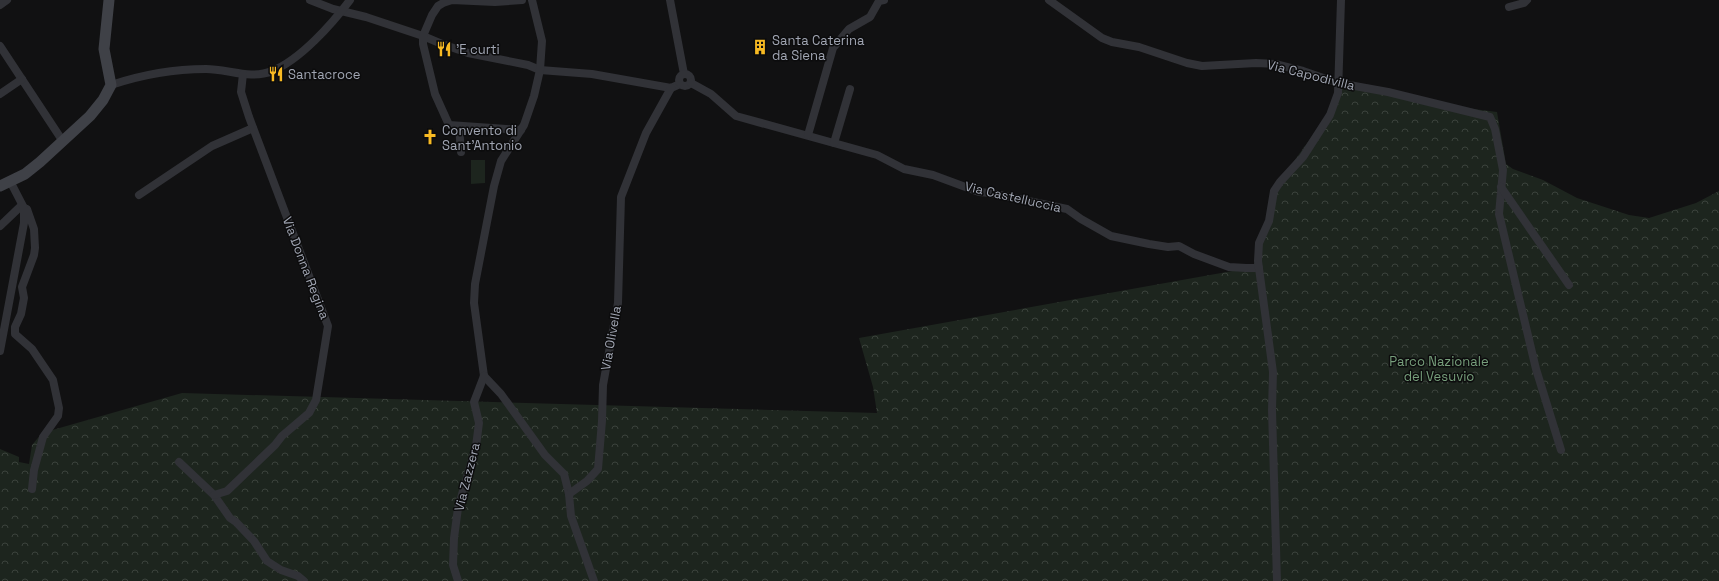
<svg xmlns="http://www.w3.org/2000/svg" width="1719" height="581" viewBox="0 0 1719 581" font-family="'Space Grotesk',sans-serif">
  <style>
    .grass { fill: #1d251e }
    .park { fill: url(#park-crowns) }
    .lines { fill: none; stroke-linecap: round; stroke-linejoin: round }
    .street { stroke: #313237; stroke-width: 8 }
    .secondary { stroke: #3f4147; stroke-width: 11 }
    .labels { text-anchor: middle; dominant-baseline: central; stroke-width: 3; stroke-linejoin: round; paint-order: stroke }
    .poi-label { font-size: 13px; fill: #a1a6b3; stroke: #0c0c0d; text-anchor: start }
    .street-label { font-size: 13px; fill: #a1a6b3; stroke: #0c0c0d }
    .park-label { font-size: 13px; fill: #779f7c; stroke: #0c0c0d }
  </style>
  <defs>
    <pattern id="park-crowns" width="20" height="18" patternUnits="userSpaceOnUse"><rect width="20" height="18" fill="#1d251e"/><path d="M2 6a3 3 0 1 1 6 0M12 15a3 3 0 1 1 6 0" fill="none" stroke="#3b423c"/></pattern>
  </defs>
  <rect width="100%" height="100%" fill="#111112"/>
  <!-- grass -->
  <polygon class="grass" points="471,160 485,160 485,183 471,184"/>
  <!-- park -->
  <path class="park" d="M 1342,80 L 1458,107 L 1497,112 L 1506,164 L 1513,169 L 1543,180 L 1577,198 L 1629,215 L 1649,218 L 1696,203 L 1719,191 L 1719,581 L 0,581 L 0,449 L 19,457 L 19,462 L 29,464 L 32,445 L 42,433 L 182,393 L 877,413 L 873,387 L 859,338 L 1249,268 L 1254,264 C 1257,240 1278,184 1292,164 C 1303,148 1315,133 1325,117 C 1332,105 1336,92 1342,80 Z"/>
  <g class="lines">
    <!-- street -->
    <g class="street">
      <polyline points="310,0 333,9 366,17 423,36 442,44 468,53 528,65 540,70 592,74 671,88 680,84"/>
      <polyline points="670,0 684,74"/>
      <polyline points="1049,0 1102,38 1112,42 1139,47 1187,63 1202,66 1256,63 1275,64 1303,71 1338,83 1388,92 1490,117 1495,129 1503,170 1499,214 1536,369 1561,450"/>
      <polyline points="0,5 7,0"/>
      <polyline points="1509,7 1524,3 1527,0"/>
      <polyline points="0,46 62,140"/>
      <circle cx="685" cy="80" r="6"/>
      <polyline points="691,83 711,94 736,116 877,155 904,169 933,175 979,192 990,193 1067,209 1081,219 1111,236 1149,244 1168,247 1179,246 1194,254 1229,267 1246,268 1259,268"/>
      <path d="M 111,85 C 141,75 174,69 206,69 C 228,69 251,80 272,71 C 300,60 332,24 350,0"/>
      <polyline points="0,94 22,79"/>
      <polyline points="459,126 461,152"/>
      <polyline points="521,130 449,125 435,94 423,44 423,36 432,15 438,6 443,3 452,0 495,2 522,0"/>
      <polyline points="808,135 833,48 849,29 870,17 879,1 884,0"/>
      <polyline points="834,143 850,89"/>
      <polyline points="1501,187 1569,285"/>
      <polyline points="139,195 212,146 253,128"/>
      <polyline points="24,208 27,209 34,229 35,248 34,255 22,287 24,298 21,314 15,327 15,334 32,349 53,380 59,408 58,416 43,437 34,470 32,489"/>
      <polyline points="0,226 22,205"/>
      <polyline points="0,351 24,223 24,208 10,181"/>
      <polyline points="484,376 474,303 475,284 494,186 501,161 524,125 534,96 540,70 542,41 532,0"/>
      <polyline points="484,376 501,394 545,455 564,474 569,494"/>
      <polyline points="179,462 214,495 230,518 236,522 254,541 267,561 281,570 298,576 304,581"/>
      <polyline points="214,495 227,491 275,445 282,436 309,413 316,400 328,326 249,117 241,92 243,74"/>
      <polyline points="458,581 453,565 454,538 458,508 476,446 479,423 474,402 484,376"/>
      <polyline points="594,581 571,516 569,494 587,481 598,469 602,421 603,385 618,303 621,197 646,133 671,88"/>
      <polyline points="1277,581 1272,410 1273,372 1258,261 1259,243 1269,221 1274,191 1280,182 1303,157 1330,115 1338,93 1341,0"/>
    </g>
    <!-- secondary -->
    <polyline class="secondary" points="0,186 25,174 40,162 90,116 103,100 111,85 104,49 109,0"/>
  </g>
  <!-- icons -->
  <defs>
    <symbol id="building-bare" viewBox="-9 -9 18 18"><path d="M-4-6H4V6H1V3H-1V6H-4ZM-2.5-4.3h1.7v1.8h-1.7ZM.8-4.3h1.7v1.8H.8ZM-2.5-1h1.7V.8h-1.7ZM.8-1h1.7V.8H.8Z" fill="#f8ba23" stroke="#0c0c0d" stroke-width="2.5" paint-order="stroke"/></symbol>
    <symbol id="restaurant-bare" viewBox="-9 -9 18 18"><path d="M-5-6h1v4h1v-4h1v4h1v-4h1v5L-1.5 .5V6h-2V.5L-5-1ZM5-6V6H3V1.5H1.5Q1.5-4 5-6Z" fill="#f8ba23" stroke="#0c0c0d" stroke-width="2.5" paint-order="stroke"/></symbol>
    <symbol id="church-bare" viewBox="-9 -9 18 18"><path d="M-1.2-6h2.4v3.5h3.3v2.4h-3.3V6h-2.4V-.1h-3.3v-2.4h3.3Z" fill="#f8ba23" stroke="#0c0c0d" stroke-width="2.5" paint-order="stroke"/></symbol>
  </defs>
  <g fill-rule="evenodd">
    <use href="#building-bare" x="749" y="36" width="22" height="22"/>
    <use href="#restaurant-bare" x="433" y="38" width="22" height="22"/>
    <use href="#restaurant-bare" x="265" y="63" width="22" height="22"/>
    <use href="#church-bare" x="419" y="126" width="22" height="22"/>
  </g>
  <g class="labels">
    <!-- poi labels -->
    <g class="poi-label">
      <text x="772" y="40">Santa Caterina<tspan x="772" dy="15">da Siena</tspan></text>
      <text x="456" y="49">'E curti</text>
      <text x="288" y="74">Santacroce</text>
      <text x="442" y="130">Convento di<tspan x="442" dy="15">Sant'Antonio</tspan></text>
    </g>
    <!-- street labels -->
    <g class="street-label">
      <text transform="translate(1311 75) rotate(14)">Via Capodivilla</text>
      <text transform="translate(1013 197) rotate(13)">Via Castelluccia</text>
      <text transform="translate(306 268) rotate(69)">Via Donna Regina</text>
      <text transform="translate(611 338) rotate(-80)">Via Olivella</text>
      <text transform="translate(467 477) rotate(-76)">Via Zazzera</text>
    </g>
    <!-- park labels -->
    <g class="park-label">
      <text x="1439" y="361">Parco Nazionale<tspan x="1439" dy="15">del Vesuvio</tspan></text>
    </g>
  </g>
</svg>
